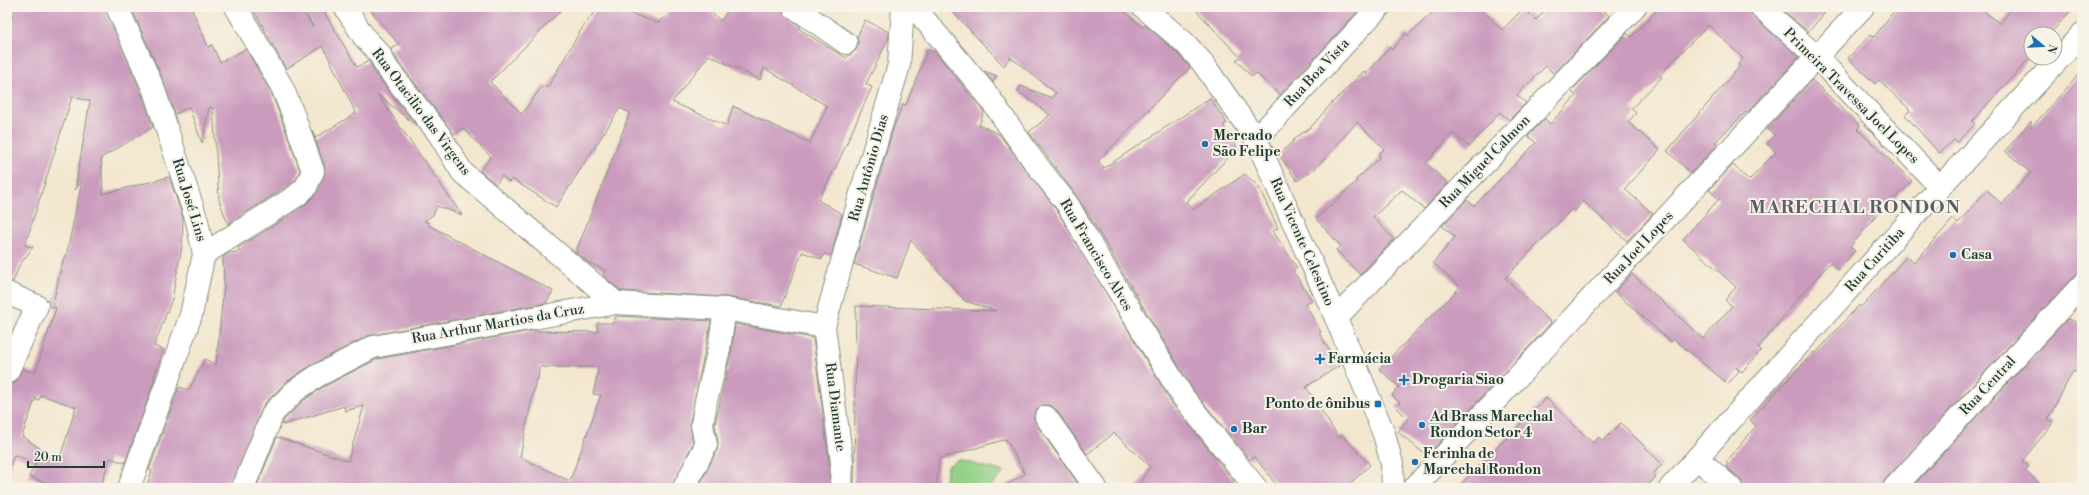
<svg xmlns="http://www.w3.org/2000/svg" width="2089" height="495" viewBox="0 0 2089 495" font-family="'Libre Bodoni',serif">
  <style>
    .green { fill: #94d186; stroke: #5a875d }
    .building { fill: #cb9bbe; fill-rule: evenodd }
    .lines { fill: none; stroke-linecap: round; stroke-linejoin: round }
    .minor-casing { stroke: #899281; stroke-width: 24 }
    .minor { stroke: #fff; stroke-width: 22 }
    .poi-dot { fill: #1f6fb2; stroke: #f7f3e8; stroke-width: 1.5 }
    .labels { text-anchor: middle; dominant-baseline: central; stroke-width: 4; stroke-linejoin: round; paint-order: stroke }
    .street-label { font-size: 14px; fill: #1f3d34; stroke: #f7f3e8 }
    .poi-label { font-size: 14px; font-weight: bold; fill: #1f3d34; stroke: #f7f3e8; text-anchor: start }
    .district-label { font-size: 18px; font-weight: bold; letter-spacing: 1px; fill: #5b5e64; stroke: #f7f3e8 }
  </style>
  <rect width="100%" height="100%" fill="#f7f3e8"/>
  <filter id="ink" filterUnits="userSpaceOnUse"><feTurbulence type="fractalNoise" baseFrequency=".025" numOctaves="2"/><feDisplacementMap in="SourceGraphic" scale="8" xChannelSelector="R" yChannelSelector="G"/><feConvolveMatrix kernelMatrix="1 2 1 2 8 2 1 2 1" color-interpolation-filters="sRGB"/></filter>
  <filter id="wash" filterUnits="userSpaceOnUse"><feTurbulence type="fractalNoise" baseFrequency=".012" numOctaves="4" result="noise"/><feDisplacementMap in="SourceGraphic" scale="16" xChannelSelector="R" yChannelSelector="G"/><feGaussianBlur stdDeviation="0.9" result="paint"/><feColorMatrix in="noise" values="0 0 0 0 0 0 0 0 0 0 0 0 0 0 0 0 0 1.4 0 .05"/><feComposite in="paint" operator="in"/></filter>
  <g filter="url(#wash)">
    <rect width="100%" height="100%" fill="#f3e6ce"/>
    <!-- green -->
    <polygon class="green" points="958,460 1005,472 989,488 943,488 948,466"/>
    <g id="blocks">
      <!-- building -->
      <g class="building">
        <path d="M 9,7 L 105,7 L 142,95 L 153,127 L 101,158 L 103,194 L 169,177 L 183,218 L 182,246 L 172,299 L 154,346 L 164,350 L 153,378 L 155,379 L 125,463 L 110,458 L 100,488 L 62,488 L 29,477 L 36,463 L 14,455 L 9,469 L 7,469 L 7,385 L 15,383 L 22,369 L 35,373 L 56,308 L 52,307 L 64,256 L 66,257 L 82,181 L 75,190 L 90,101 L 72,97 L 25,245 L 33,247 L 19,266 L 13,282 L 7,281 L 7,22 L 13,18 ZM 41,395 L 76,407 L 59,461 L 22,436 L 35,399 L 39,400 Z"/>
        <polygon points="131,7 191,7 208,47 212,45 220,62 246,49 271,92 281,118 300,170 296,180 228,224 219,200 213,108 209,107 202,143 189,107 175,114 165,85"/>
        <polygon points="252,7 300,7 313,27 304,8 321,7 357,67 369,61 377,76 417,126 377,94 462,215 437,206 433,215 424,221 429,223 428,225 553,291 546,303 367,336 310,366 286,382 264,404 231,488 146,488 152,471 149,470 179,387 189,390 205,359 216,365 224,285 223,257 229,253 239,252 238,248 303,207 314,196 324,176 325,167 312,130 315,138 356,113 323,46 286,69"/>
        <path d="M 368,7 L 564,7 L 490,82 L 522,114 L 543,85 L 547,88 L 581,30 L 598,7 L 612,7 L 658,23 L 674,7 L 705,7 L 721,21 L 730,7 L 782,7 L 783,13 L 800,26 L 799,29 L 846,58 L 856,50 L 858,44 L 857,37 L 865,20 L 889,32 L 888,40 L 866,84 L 872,87 L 836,167 L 818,200 L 842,214 L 831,256 L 824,254 L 822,259 L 802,252 L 781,306 L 726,297 L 621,291 L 603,276 L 605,270 L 589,263 L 576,252 L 630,113 L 620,108 L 556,207 L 512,179 L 509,182 L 502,176 L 496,184 L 480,171 L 491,157 L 463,128 L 454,134 L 398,61 L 391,49 L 399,45 ZM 709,55 L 760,80 L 764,68 L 827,106 L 810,143 L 733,106 L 727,126 L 672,102 Z"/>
        <polygon points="948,7 1118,7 1143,27 1145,25 1176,52 1190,67 1098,161 1104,168 1210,98 1227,123 1223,125 1237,148 1186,202 1193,210 1245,174 1258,186 1278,228 1273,231 1297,268 1293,271 1312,300 1305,304 1321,332 1319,333 1339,366 1306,387 1339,438 1342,435 1370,465 1345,488 1279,488 1254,456 1250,460 1193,390 1079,199 1029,132 1050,115 1018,91 1021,86 1052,98 1056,93 1010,57 1004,66"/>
        <polygon points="1193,7 1362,7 1280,95 1256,73 1252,77 1236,60 1240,57"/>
        <polygon points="1438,7 1479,7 1502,30 1524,8 1536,20 1548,7 1600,7 1609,16 1554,74 1546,66 1517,95 1526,103 1509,120 1500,112 1469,147 1453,133 1426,163 1448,183 1424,209 1402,190 1373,217 1394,239 1360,275 1336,250 1341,246 1316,219 1357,181 1356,180 1380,157 1378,155 1384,149 1357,122 1318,166 1297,181 1279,155 1297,137 1312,126 1332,103 1364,71 1366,74 1390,47 1392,50 1406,33 1408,36"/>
        <polygon points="1660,7 1749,7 1753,16 1799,57 1747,113 1746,112 1715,142 1718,144 1691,173 1667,151 1740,66 1738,64 1743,58 1708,25 1660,75 1662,77 1631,109 1636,113 1628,122 1660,150 1625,189 1653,214 1627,241 1583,201 1575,211 1572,209 1505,278 1551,323 1427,456 1398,432 1408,419 1396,407 1400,403 1392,395 1399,387 1379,369 1460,287 1433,263 1455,237 1442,226 1467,200 1474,206 1536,143 1528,136 1545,119 1550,124 1576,96 1571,91 1627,33 1631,37"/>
        <polygon points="1780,7 1830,7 1808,32"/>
        <polygon points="1897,7 1979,7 2000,24 2013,7 2074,7 2050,34 2031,34 2031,57 1972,121 1975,124 1957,142 1954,140 1939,153 1905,115 1910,110 1879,80 1875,84 1848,58 1871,34 1874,37"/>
        <polygon points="928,49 935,52 984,112 979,125 999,134 1058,212 1172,404 1234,481 1228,488 1137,488 1150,466 1114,433 1087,454 1056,410 1052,406 1045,405 1039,407 1035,411 1034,418 1036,424 1081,488 1001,488 1025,474 1006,439 939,459 936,488 854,488 856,306 996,311 965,301 911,240 897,278 854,264 893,129 903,104 906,105"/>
        <polygon points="984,71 997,76 993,82"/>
        <polygon points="2082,71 2082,269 2073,277 1885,480 1882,488 1743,488 1740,479 1726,467 1728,464 1726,462 1756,426 1750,420 1814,352 1815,354 1859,305 1861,307 1907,256 1914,263 1953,219 1958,223 1987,190 2002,204 2031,173 2005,151 2031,121 2031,128"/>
        <polygon points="1812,80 1860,126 1857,129 1912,181 1895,199 1893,197 1872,221 1850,247 1855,251 1838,270 1830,263 1801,295 1758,348 1761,350 1742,372 1736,367 1739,371 1728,384 1674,339 1671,342 1615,292 1632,274 1703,339 1732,306 1725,300 1736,287 1683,239 1719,199 1709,190 1733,165 1749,180 1776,152 1767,144 1775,135 1767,129"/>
        <path d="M 616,316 L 711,321 L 690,423 L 693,443 L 672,488 L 256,488 L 277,437 L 348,461 L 364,406 L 345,411 L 344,406 L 282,425 L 284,420 L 303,401 L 323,387 L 377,359 L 530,331 L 598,332 L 597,323 L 614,323 ZM 539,367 L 599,367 L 593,394 L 601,395 L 570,481 L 520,457 L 536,379 L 538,380 Z"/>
        <polygon points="2067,319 2082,324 2082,375 2073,371 2048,419 2054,422 2022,461 2029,466 2025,471 2045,488 1911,488"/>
        <polygon points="735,324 813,338 829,463 829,488 698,488 717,450 718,443 715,425 731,352"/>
        <polygon points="1546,398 1593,443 1599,437 1603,441 1621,423 1662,464 1653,474 1656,477 1645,488 1457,488"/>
      </g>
    </g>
  </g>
  <g filter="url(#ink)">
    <use href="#blocks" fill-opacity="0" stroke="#899281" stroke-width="1"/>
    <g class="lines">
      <defs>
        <g id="minor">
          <polyline points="117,7 154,90 197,221 204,254 191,315 129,488"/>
          <polyline points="345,7 364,37 379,53 387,68 439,134 462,172 616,303"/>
          <polyline points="794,7 846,43"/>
          <polyline points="914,7 986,93 1033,160 1068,205 1093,249 1183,397 1256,488"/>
          <polyline points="1143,7 1185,43 1202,62 1256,139 1336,318 1384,434 1392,464 1393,488"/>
          <polyline points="1761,7 1817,57 1940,187"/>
          <polyline points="1256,139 1379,7"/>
          <polyline points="204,254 296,196 306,187 313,171 293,114 282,87 236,7"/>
          <polyline points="7,293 37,306 7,373"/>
          <polyline points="1336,318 1635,7"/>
          <polyline points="1046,417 1096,488"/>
          <polyline points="1697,458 1731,488"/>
          <polyline points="243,488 273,413 295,391 317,376 373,347 616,303 725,309 824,327"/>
          <polyline points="684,488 706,445 702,425 706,401 719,349 725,309"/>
          <polyline points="841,488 842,462 824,327 861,193 899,65 903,7"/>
          <polyline points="1414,488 1863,7"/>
          <polyline points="1670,488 1940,187 2082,34"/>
          <polyline points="1894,488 2082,285"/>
        </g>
      </defs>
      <!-- minor casing -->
      <use href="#minor" class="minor-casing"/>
      <!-- minor -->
      <use href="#minor" class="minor"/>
    </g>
  </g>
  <!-- markers -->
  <g class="poi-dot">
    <circle cx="1205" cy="144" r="4"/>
    <circle cx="1953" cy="255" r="4"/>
    <path d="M1318 353h4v4h4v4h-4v4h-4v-4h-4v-4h4z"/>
    <path d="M1402 374h4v4h4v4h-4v4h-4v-4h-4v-4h4z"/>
    <rect x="1374" y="400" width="8" height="8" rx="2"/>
    <circle cx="1422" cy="425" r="4"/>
    <circle cx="1234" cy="429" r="4"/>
    <circle cx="1415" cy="462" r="4"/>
  </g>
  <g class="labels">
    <!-- street labels -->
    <g class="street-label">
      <text transform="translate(1317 73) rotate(-47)">Rua Boa Vista</text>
      <text transform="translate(1851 96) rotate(45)">Primeira Travessa Joel Lopes</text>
      <text transform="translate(421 112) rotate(53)">Rua Otacilio das Virgens</text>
      <text transform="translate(1485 162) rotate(-46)">Rua Miguel Calmon</text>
      <text transform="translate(869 168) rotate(-74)">Rua Antônio Dias</text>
      <text transform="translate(189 200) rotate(73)">Rua José Lins</text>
      <text transform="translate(1302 242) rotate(66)">Rua Vicente Celestino</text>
      <text transform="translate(1639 248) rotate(-47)">Rua Joel Lopes</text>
      <text transform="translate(1096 255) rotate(59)">Rua Francisco Alves</text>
      <text transform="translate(1875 260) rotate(-48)">Rua Curitiba</text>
      <text transform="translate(498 324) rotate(-10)">Rua Arthur Martios da Cruz</text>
      <text transform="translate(1988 386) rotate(-47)">Rua Central</text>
      <text transform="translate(835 407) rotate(83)">Rua Diamante</text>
    </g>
    <!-- poi labels -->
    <g class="poi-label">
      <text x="1213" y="136">Mercado<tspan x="1213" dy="16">São Felipe</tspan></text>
      <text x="1961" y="255">Casa</text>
      <text x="1328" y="359">Farmácia</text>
      <text x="1412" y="380">Drogaria Siao</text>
      <text x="1370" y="404" text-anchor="end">Ponto de ônibus</text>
      <text x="1430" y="417">Ad Brass Marechal<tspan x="1430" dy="16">Rondon Setor 4</tspan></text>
      <text x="1242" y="429">Bar</text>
      <text x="1423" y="454">Ferinha de<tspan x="1423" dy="16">Marechal Rondon</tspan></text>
    </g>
    <!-- district labels -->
    <g class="district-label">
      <text x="1855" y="207">MARECHAL RONDON</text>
    </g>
  </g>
  <!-- margin -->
  <rect width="2089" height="495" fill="none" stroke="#f7f3e8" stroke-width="24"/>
  <!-- north arrow -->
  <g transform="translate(2043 46) rotate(109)"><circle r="19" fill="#f7f3e8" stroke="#a1aaa0"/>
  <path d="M0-3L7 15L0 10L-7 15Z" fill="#1f6fb2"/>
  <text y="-6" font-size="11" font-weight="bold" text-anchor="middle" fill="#1f3d34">N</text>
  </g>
  <!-- scale -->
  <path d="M28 461v6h76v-6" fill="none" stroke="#1f3d34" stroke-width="2"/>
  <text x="34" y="461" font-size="12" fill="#1f3d34" stroke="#f7f3e8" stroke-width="3" paint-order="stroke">20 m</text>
</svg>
